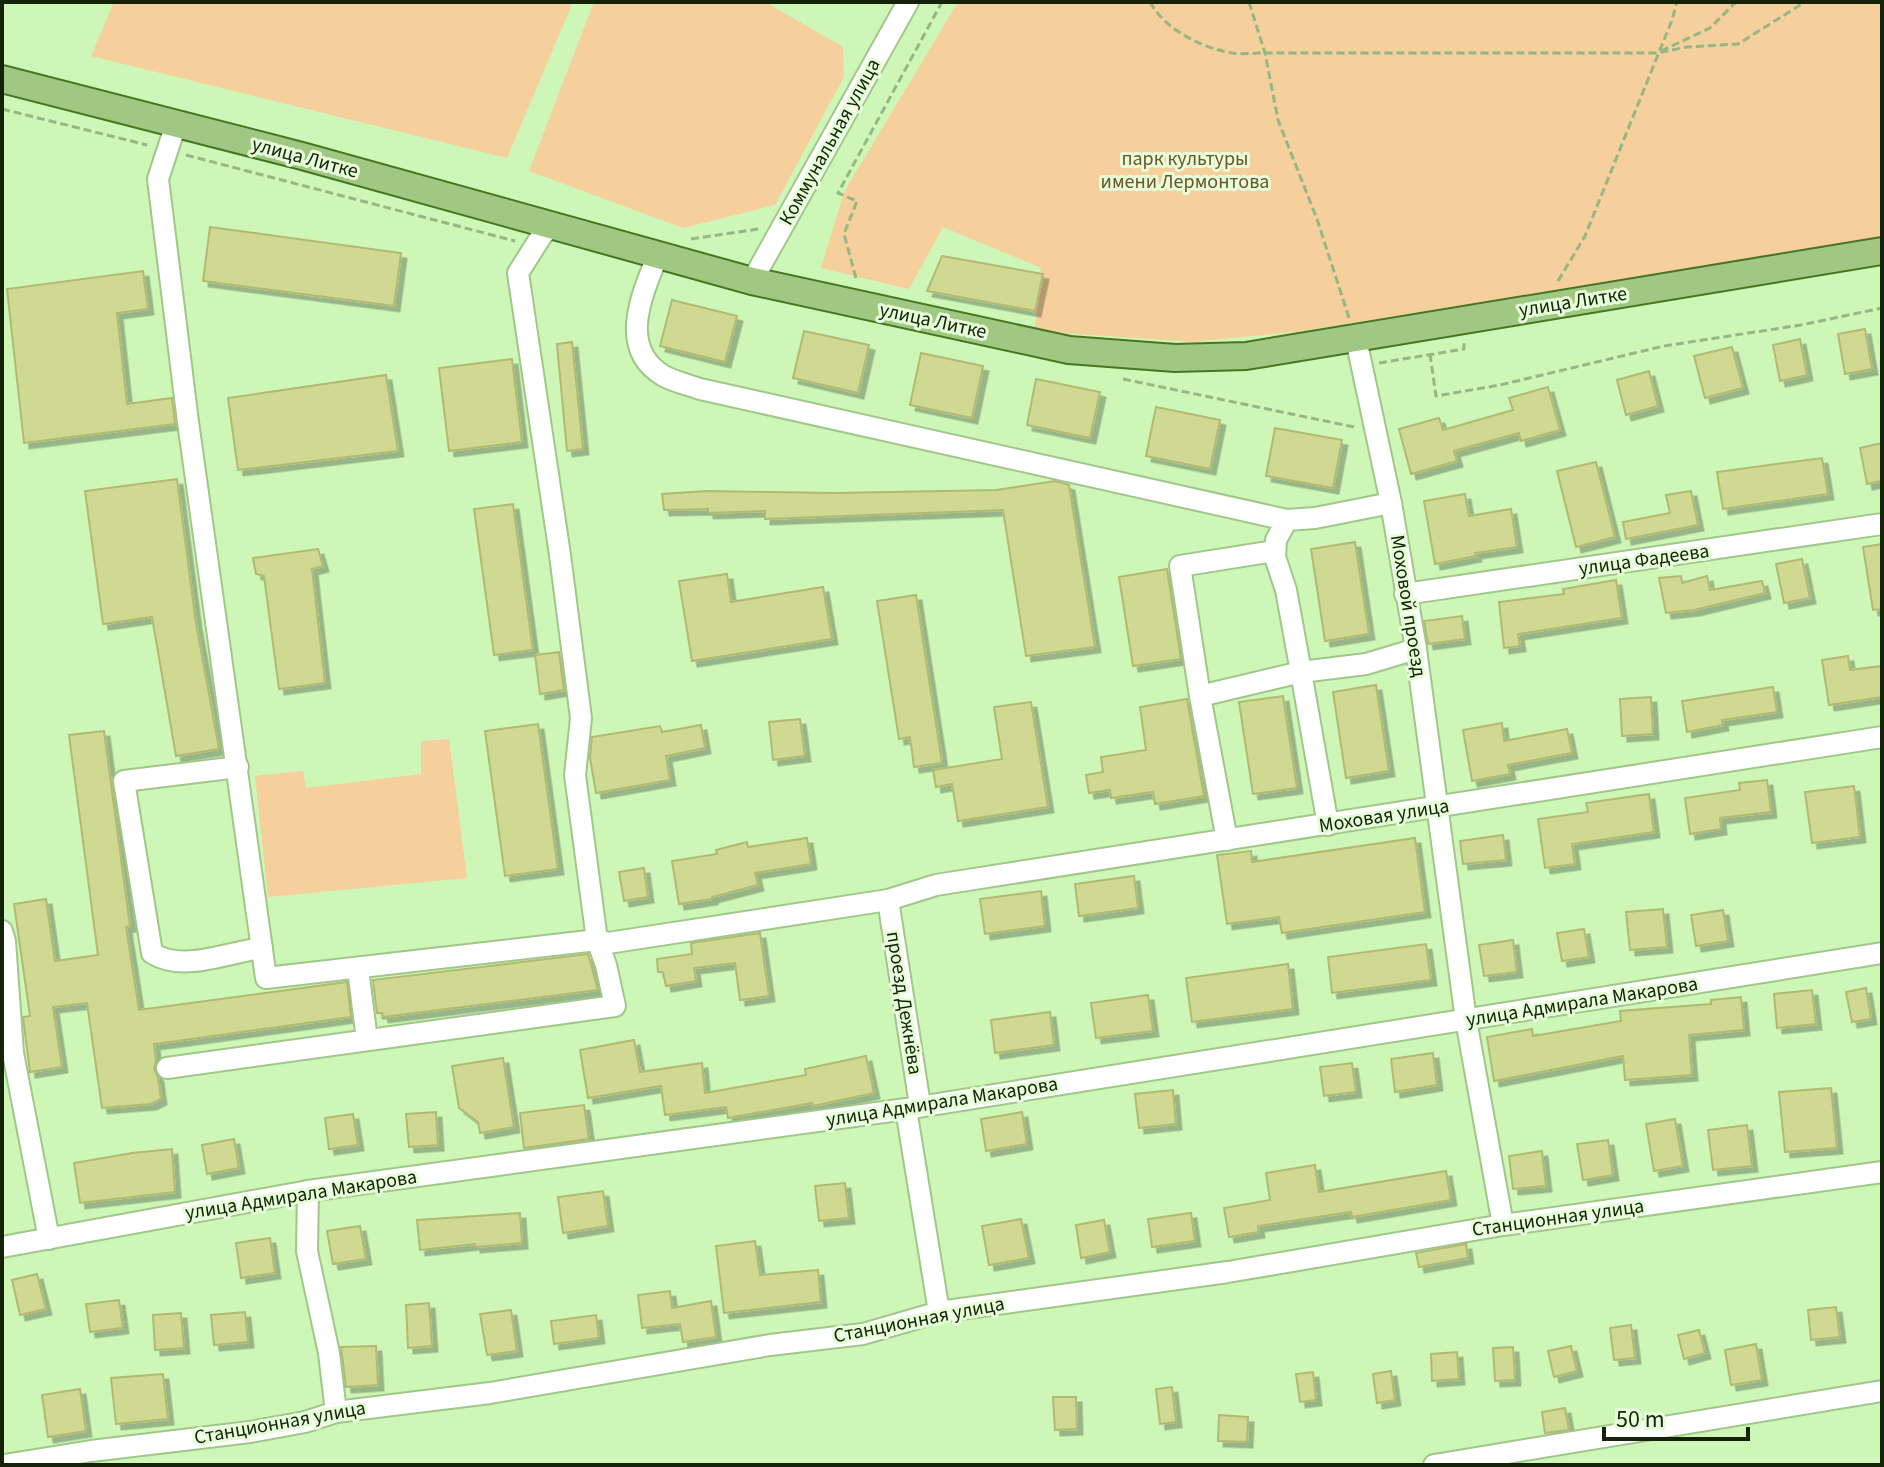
<svg xmlns="http://www.w3.org/2000/svg" width="1884" height="1467" viewBox="0 0 1884 1467" font-family="'Source Sans 3',sans-serif">
  <style>
    .green { fill: #f5cf9c }
    .building { fill: #d0d991; stroke: #b1b972; stroke-width: 2; filter: url(#shadow) }
    .lines { fill: none; stroke-linecap: round; stroke-linejoin: round }
    .minor-casing { stroke: #a0c789; stroke-width: 24 }
    .major-casing { stroke: #477622; stroke-width: 30 }
    .path { stroke: #96b783; stroke-width: 3; stroke-dasharray: 8 4; stroke-linecap: butt }
    .minor { stroke: #fff; stroke-width: 20 }
    .major { stroke: #a1c882; stroke-width: 26 }
    .labels { text-anchor: middle; dominant-baseline: central; stroke-width: 6; stroke-linejoin: round; paint-order: stroke }
    .street-label { font-size: 20px; fill: #14220a; stroke: #e6ffd8 }
    .park-label { font-size: 20px; fill: #6e522a; stroke: #e6ffd8 }
  </style>
  <defs>
    <filter id="shadow"><feDropShadow dx="5.5" dy="5.5" stdDeviation="0" flood-color="#0004"/></filter>
  </defs>
  <rect width="100%" height="100%" fill="#cef7b7"/>
  <!-- green -->
  <g class="green">
    <polygon points="114,2 573,2 507,158 91,56"/>
    <polygon points="594,2 765,2 843,47 844,77 775,205 683,228 529,171"/>
    <polygon points="958,2 1882,2 1882,237 1296,332 1192,342 1034,331 1037,315 1033,306 1041,268 943,227 909,289 821,268 844,192"/>
    <polygon points="449,739 467,878 268,897 255,776 303,771 306,788 421,774 421,741"/>
  </g>
  <!-- building -->
  <g class="building">
    <polygon points="210,227 401,253 394,306 203,281"/>
    <polygon points="942,256 1043,274 1035,311 927,291"/>
    <polygon points="143,271 148,309 117,313 127,404 172,398 175,424 24,443 7,289"/>
    <polygon points="672,300 737,316 725,362 660,346"/>
    <polygon points="1865,329 1872,369 1845,374 1838,334"/>
    <polygon points="804,331 869,345 858,393 793,378"/>
    <polygon points="1800,339 1807,375 1780,381 1773,345"/>
    <polygon points="572,342 583,449 567,451 557,344"/>
    <polygon points="1732,347 1743,388 1705,398 1694,356"/>
    <polygon points="921,353 983,366 972,418 910,405"/>
    <polygon points="512,359 522,442 449,451 439,368"/>
    <polygon points="1649,371 1658,406 1626,415 1617,380"/>
    <polygon points="386,375 398,451 238,470 228,398"/>
    <polygon points="1036,379 1100,392 1090,438 1027,425"/>
    <polygon points="1548,387 1560,430 1521,441 1519,433 1454,451 1457,461 1411,474 1399,429 1439,418 1443,430 1513,410 1509,398"/>
    <polygon points="1156,407 1220,420 1210,469 1146,456"/>
    <polygon points="1275,428 1342,440 1333,488 1266,476"/>
    <polygon points="1882,443 1882,481 1867,484 1860,448"/>
    <polygon points="1822,458 1828,494 1723,509 1717,472"/>
    <polygon points="1596,462 1615,537 1576,547 1557,471"/>
    <polygon points="177,479 196,623 219,749 176,756 152,617 103,624 85,491"/>
    <polygon points="1055,481 1069,485 1095,647 1026,656 1003,510 765,519 765,511 708,513 708,509 664,510 662,494 707,491 836,493 996,490"/>
    <polygon points="1691,491 1698,525 1626,539 1623,522 1670,513 1666,495"/>
    <polygon points="1465,494 1469,516 1511,509 1517,547 1475,553 1476,556 1435,564 1424,501"/>
    <polygon points="513,504 533,650 494,655 474,509"/>
    <polygon points="1355,542 1369,634 1325,641 1311,549"/>
    <polygon points="1882,544 1882,609 1873,610 1863,547"/>
    <polygon points="318,549 323,566 312,569 325,683 279,689 264,576 256,574 253,558"/>
    <polygon points="1802,559 1810,598 1784,603 1776,564"/>
    <polygon points="1167,569 1181,659 1133,666 1119,577"/>
    <polygon points="727,574 731,602 823,587 832,639 692,661 679,581"/>
    <polygon points="1681,576 1682,583 1707,576 1710,590 1762,581 1765,593 1694,610 1666,613 1659,578"/>
    <polygon points="1616,580 1622,618 1518,634 1520,646 1504,648 1499,602 1564,594 1563,589"/>
    <polygon points="916,595 942,763 914,767 910,737 899,739 877,601"/>
    <polygon points="1462,616 1465,639 1428,644 1424,621"/>
    <polygon points="559,652 564,690 540,694 535,655"/>
    <polygon points="1848,656 1850,670 1882,666 1882,697 1829,705 1822,660"/>
    <polygon points="1376,685 1389,771 1346,778 1333,692"/>
    <polygon points="1773,687 1777,712 1722,720 1723,725 1687,732 1682,701"/>
    <polygon points="1283,696 1297,788 1253,794 1239,702"/>
    <polygon points="1651,697 1653,734 1622,736 1620,699"/>
    <polygon points="1187,699 1204,796 1155,804 1153,792 1111,798 1110,790 1089,793 1086,775 1103,772 1101,757 1146,750 1140,707"/>
    <polygon points="1031,702 1048,807 958,821 952,784 936,787 933,770 1002,759 994,707"/>
    <polygon points="800,719 805,756 773,760 769,722"/>
    <polygon points="1502,723 1504,741 1567,729 1572,753 1508,765 1510,774 1472,781 1463,730"/>
    <polygon points="538,724 558,869 505,876 485,731"/>
    <polygon points="701,725 705,748 666,756 670,780 596,793 590,758 592,737 660,726 662,732"/>
    <polygon points="104,731 130,926 126,927 139,1010 347,982 351,1017 154,1044 156,1061 154,1069 158,1077 161,1099 151,1104 102,1108 87,1003 53,1007 62,1067 30,1072 23,1017 30,1016 14,904 46,899 55,961 98,955 69,735"/>
    <polygon points="1767,780 1771,812 1720,818 1721,829 1690,834 1685,798 1740,790 1739,783"/>
    <polygon points="1854,786 1860,837 1812,843 1805,792"/>
    <polygon points="1649,794 1654,832 1572,844 1575,864 1545,868 1538,819 1588,812 1586,803"/>
    <polygon points="1503,835 1506,860 1463,864 1460,841"/>
    <polygon points="807,838 811,864 755,873 758,885 712,897 712,899 679,904 672,861 717,854 716,850 747,842 748,847"/>
    <polygon points="1415,838 1425,912 1282,933 1279,917 1227,924 1217,855 1251,851 1252,862"/>
    <polygon points="644,868 648,897 624,901 619,872"/>
    <polygon points="1134,876 1138,908 1079,916 1075,884"/>
    <polygon points="1041,891 1045,926 985,934 980,899"/>
    <polygon points="1663,909 1667,947 1630,950 1626,912"/>
    <polygon points="1723,910 1728,941 1696,946 1691,915"/>
    <polygon points="1584,929 1589,957 1562,961 1557,933"/>
    <polygon points="760,933 769,996 740,1000 735,963 694,968 696,981 666,986 663,972 658,972 657,959 692,954 691,943"/>
    <polygon points="1513,940 1517,972 1484,976 1479,945"/>
    <polygon points="1426,944 1431,980 1332,993 1328,957"/>
    <polygon points="588,954 598,990 383,1017 382,1013 377,1013 373,980"/>
    <polygon points="1288,964 1293,1009 1192,1022 1186,978"/>
    <polygon points="1866,988 1871,1019 1852,1022 1846,992"/>
    <polygon points="1812,990 1816,1024 1777,1028 1774,994"/>
    <polygon points="1148,995 1153,1031 1096,1038 1091,1003"/>
    <polygon points="1741,997 1744,1030 1689,1035 1692,1075 1625,1080 1623,1056 1494,1081 1487,1037 1532,1029 1533,1036 1621,1021 1620,1011 1711,1004 1711,1000"/>
    <polygon points="1050,1012 1054,1045 995,1053 991,1020"/>
    <polygon points="634,1040 640,1072 702,1063 705,1093 806,1075 805,1069 866,1056 874,1093 813,1106 812,1103 728,1118 726,1107 665,1115 661,1086 588,1098 580,1050"/>
    <polygon points="1433,1053 1437,1085 1395,1092 1391,1059"/>
    <polygon points="503,1058 514,1127 480,1133 478,1122 459,1108 452,1066"/>
    <polygon points="1352,1063 1356,1092 1324,1096 1320,1067"/>
    <polygon points="1831,1088 1837,1148 1785,1152 1779,1092"/>
    <polygon points="1173,1090 1176,1124 1139,1128 1135,1094"/>
    <polygon points="584,1105 589,1139 524,1148 520,1113"/>
    <polygon points="436,1112 438,1145 409,1147 406,1114"/>
    <polygon points="1022,1112 1027,1144 986,1151 981,1119"/>
    <polygon points="353,1114 358,1145 329,1149 325,1118"/>
    <polygon points="1675,1119 1683,1166 1654,1171 1646,1124"/>
    <polygon points="1747,1125 1752,1166 1713,1170 1708,1130"/>
    <polygon points="234,1139 239,1168 207,1174 202,1145"/>
    <polygon points="1608,1140 1613,1175 1583,1180 1577,1144"/>
    <polygon points="172,1149 175,1192 80,1203 74,1163 132,1153"/>
    <polygon points="1542,1151 1546,1186 1513,1189 1509,1156"/>
    <polygon points="1315,1165 1319,1192 1446,1171 1451,1200 1352,1217 1351,1212 1258,1226 1259,1232 1229,1237 1224,1208 1270,1200 1266,1173"/>
    <polygon points="845,1183 849,1218 819,1221 815,1186"/>
    <polygon points="603,1191 608,1226 563,1233 558,1197"/>
    <polygon points="520,1213 522,1243 475,1247 475,1244 420,1250 417,1220"/>
    <polygon points="1191,1213 1195,1241 1152,1247 1148,1219"/>
    <polygon points="1021,1219 1029,1258 989,1265 982,1226"/>
    <polygon points="1104,1220 1110,1252 1081,1258 1076,1225"/>
    <polygon points="360,1226 366,1259 333,1264 327,1231"/>
    <polygon points="270,1238 275,1273 241,1278 236,1243"/>
    <polygon points="755,1241 760,1275 818,1270 821,1302 724,1313 716,1246"/>
    <polygon points="1466,1244 1468,1258 1419,1267 1416,1253"/>
    <polygon points="37,1274 46,1309 20,1315 12,1280"/>
    <polygon points="670,1291 672,1308 711,1301 716,1337 683,1342 680,1324 642,1328 638,1295"/>
    <polygon points="119,1300 123,1328 90,1332 86,1304"/>
    <polygon points="429,1303 432,1346 408,1348 406,1305"/>
    <polygon points="1836,1307 1840,1337 1811,1340 1808,1310"/>
    <polygon points="511,1310 517,1351 487,1355 480,1314"/>
    <polygon points="245,1312 248,1342 214,1345 211,1315"/>
    <polygon points="181,1313 184,1348 155,1350 153,1315"/>
    <polygon points="596,1315 599,1338 554,1344 551,1321"/>
    <polygon points="1631,1325 1635,1358 1614,1360 1610,1328"/>
    <polygon points="1699,1330 1705,1353 1684,1359 1678,1335"/>
    <polygon points="1756,1344 1762,1380 1731,1385 1725,1350"/>
    <polygon points="376,1346 378,1385 346,1387 341,1347"/>
    <polygon points="1571,1346 1577,1371 1554,1377 1548,1351"/>
    <polygon points="1513,1347 1515,1380 1495,1381 1493,1348"/>
    <polygon points="1457,1352 1459,1379 1432,1381 1431,1354"/>
    <polygon points="1391,1371 1395,1400 1377,1403 1373,1374"/>
    <polygon points="1313,1372 1316,1400 1300,1402 1296,1374"/>
    <polygon points="163,1374 168,1419 116,1424 111,1378"/>
    <polygon points="1172,1387 1176,1422 1160,1424 1156,1389"/>
    <polygon points="80,1389 86,1431 48,1437 42,1395"/>
    <polygon points="1053,1397 1076,1397 1077,1429 1055,1430"/>
    <polygon points="1565,1408 1569,1430 1545,1433 1542,1412"/>
    <polygon points="1219,1415 1248,1417 1247,1442 1218,1441"/>
  </g>
  <g class="lines">
    <defs>
      <g id="minor">
        <polyline points="176,124 158,179 188,422 266,978 597,940 575,775 581,718 560,555 518,273 542,235 552,226"/>
        <path d="M 658,255 C 642,294 617,349 664,376 C 675,382 689,385 700,389 L 1287,520 L 1315,518 L 1391,503"/>
        <polyline points="752,281 908,2"/>
        <polyline points="1356,339 1391,503 1416,649 1466,1020 1503,1225"/>
        <polyline points="1287,520 1276,540 1275,557 1286,590 1301,672 1366,664 1416,649"/>
        <polyline points="1275,551 1180,566 1200,696 1301,672 1328,825"/>
        <polyline points="1405,594 1882,524"/>
        <polyline points="1200,696 1227,840"/>
        <path d="M 238,767 L 124,781 L 152,953 C 183,973 228,952 262,948"/>
        <polyline points="888,900 920,1105"/>
        <polyline points="2,931 5,941 13,1053 49,1239"/>
        <polyline points="358,969 367,1040"/>
        <polyline points="167,1068 615,1006 606,965 597,940 608,943 888,900 936,885 1882,737"/>
        <polyline points="906,1109 939,1312"/>
        <polyline points="308,1191 307,1251 329,1353 336,1412"/>
        <polyline points="2,1247 308,1191 906,1109 1882,953"/>
        <polyline points="4,1465 91,1451 250,1432 305,1422 336,1412 490,1393 770,1345 863,1334 939,1312 1228,1272 1503,1225 1882,1172"/>
        <polyline points="1434,1465 1882,1391"/>
      </g>
      <polyline id="major" points="2,79 302,156 752,281 1069,350 1175,358 1246,356 1882,251"/>
    </defs>
    <!-- minor casing -->
    <use href="#minor" class="minor-casing"/>
    <!-- major casing -->
    <use href="#major" class="major-casing"/>
    <!-- path -->
    <g class="path">
      <path d="M 1150,2 C 1164,28 1198,46 1227,52 C 1239,55 1253,53 1265,53 L 1657,53 L 1687,47 L 1738,44 L 1805,2"/>
      <polyline points="1249,2 1265,53 1278,120 1317,219 1349,318"/>
      <polyline points="1661,51 1710,28 1736,2"/>
      <polyline points="2,109 147,145"/>
      <polyline points="186,155 515,241"/>
      <polyline points="691,239 758,229"/>
      <polyline points="856,278 844,234 857,201 838,193 942,2"/>
      <polyline points="1558,281 1585,236 1672,20 1677,2"/>
      <polyline points="1430,354 1436,396 1500,385 1664,346 1801,325 1882,308"/>
      <polyline points="1379,363 1464,349 1464,343"/>
      <polyline points="1123,379 1354,427"/>
    </g>
    <!-- minor -->
    <use href="#minor" class="minor"/>
    <!-- major -->
    <use href="#major" class="major"/>
  </g>
  <g class="labels">
    <!-- street labels -->
    <g class="street-label">
      <text transform="translate(830 142) rotate(-61)">Коммунальная улица</text>
      <text transform="translate(305 158) rotate(15)">улица Литке</text>
      <text transform="translate(1573 302) rotate(-9)">улица Литке</text>
      <text transform="translate(933 321) rotate(12)">улица Литке</text>
      <text transform="translate(1644 560) rotate(-8)">улица Фадеева</text>
      <text transform="translate(1408 606) rotate(81)">Моховой проезд</text>
      <text transform="translate(1384 816) rotate(-9)">Моховая улица</text>
      <text transform="translate(1582 1002) rotate(-9)">улица Адмирала Макарова</text>
      <text transform="translate(904 1003) rotate(81)">проезд Дежнёва</text>
      <text transform="translate(942 1102) rotate(-9)">улица Адмирала Макарова</text>
      <text transform="translate(301 1195) rotate(-9)">улица Адмирала Макарова</text>
      <text transform="translate(1558 1218) rotate(-8)">Станционная улица</text>
      <text transform="translate(919 1320) rotate(-11)">Станционная улица</text>
      <text transform="translate(280 1423) rotate(-10)">Станционная улица</text>
    </g>
    <!-- park labels -->
    <g class="park-label">
      <text x="1185" y="159">парк культуры<tspan x="1185" dy="23">имени Лермонтова</tspan></text>
    </g>
  </g>
  <!-- border -->
  <rect width="1884" height="1467" fill="none" stroke="#14220a" stroke-width="8"/>
  <!-- scale -->
  <path d="M1604 1427v12h144v-12" fill="none" stroke="#14220a" stroke-width="4"/>
  <text x="1616" y="1427" font-size="24" fill="#14220a" stroke="#e6ffd8" stroke-width="6" paint-order="stroke">50 m</text>
</svg>
